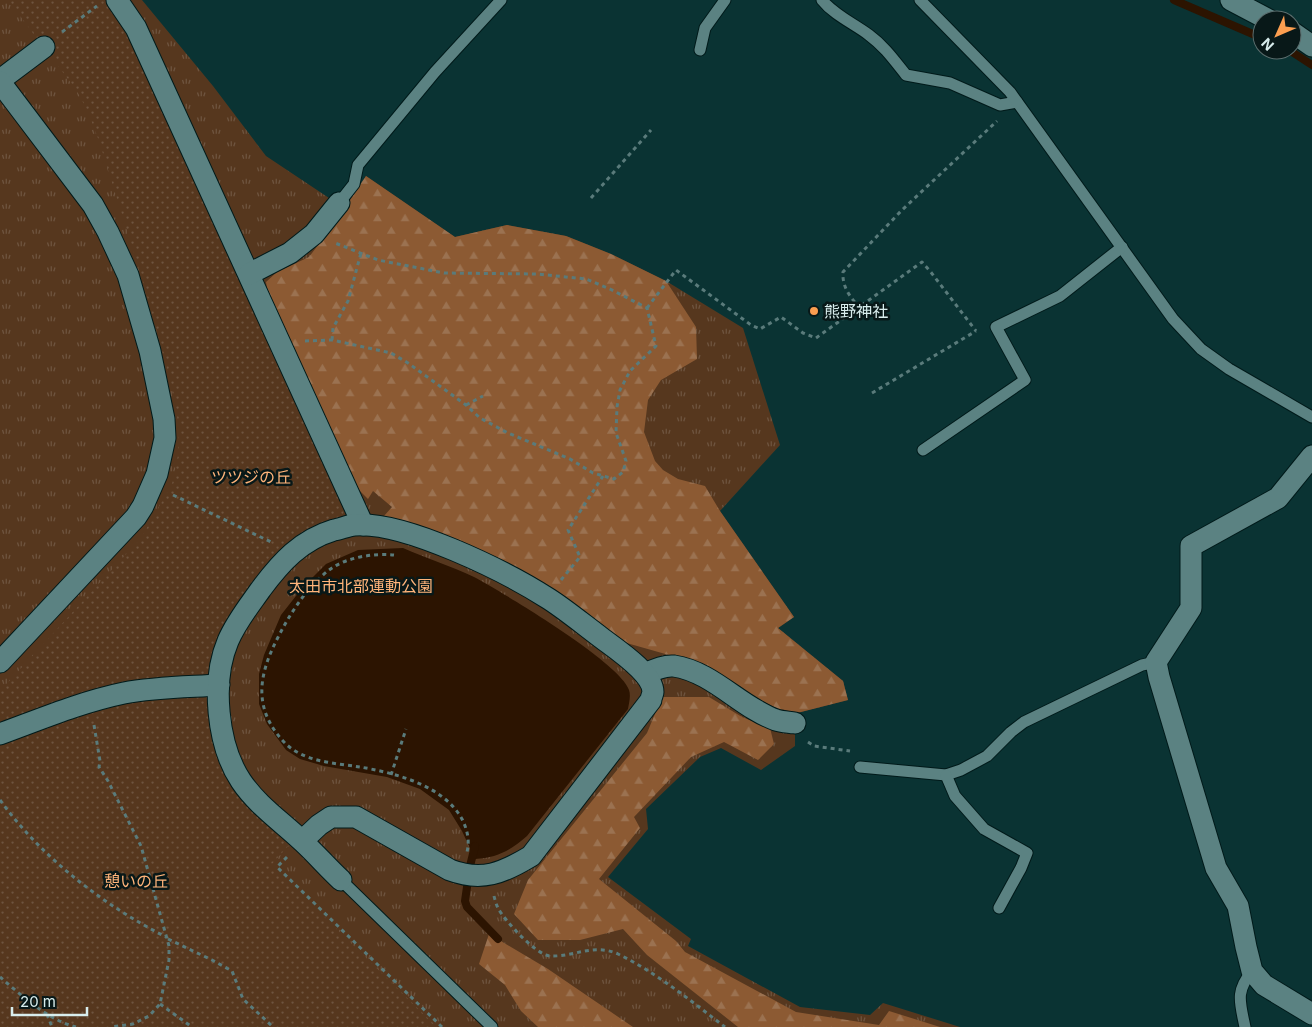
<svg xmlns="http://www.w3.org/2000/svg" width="1312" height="1027" viewBox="0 0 1312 1027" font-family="Inter,'Noto Sans JP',sans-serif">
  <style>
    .grass { fill: url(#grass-tufts) }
    .forest { fill: url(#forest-firs) }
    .garden { fill: url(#garden-dots) }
    .water { fill: #2c1401 }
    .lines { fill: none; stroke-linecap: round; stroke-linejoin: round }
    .stream { stroke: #2c1401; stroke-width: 8 }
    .lane-casing { stroke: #001a1a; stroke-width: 13 }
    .street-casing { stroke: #001a1a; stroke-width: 23 }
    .path { stroke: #5a7b7b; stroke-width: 3; stroke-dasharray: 4 4; stroke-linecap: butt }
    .lane { stroke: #5b8282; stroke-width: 11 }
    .street { stroke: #5b8282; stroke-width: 21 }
    .poi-dot { fill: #fb9e50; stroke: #081818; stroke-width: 2 }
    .labels { text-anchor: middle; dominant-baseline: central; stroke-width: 5; stroke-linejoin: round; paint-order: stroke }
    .poi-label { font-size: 16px; fill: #d8eded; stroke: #081818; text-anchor: start }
    .park-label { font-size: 16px; fill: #ffb47a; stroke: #081818 }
  </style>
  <defs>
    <pattern id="grass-tufts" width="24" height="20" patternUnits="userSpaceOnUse" patternTransform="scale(1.25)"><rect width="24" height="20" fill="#56371e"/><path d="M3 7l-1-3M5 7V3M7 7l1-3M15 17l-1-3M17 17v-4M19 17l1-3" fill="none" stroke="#6e543f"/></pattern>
    <pattern id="forest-firs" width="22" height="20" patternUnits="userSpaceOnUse" patternTransform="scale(1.25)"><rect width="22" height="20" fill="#8c5a33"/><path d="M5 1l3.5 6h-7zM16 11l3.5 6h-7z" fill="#9b7251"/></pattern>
    <pattern id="garden-dots" width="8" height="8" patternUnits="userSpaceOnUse" patternTransform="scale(1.25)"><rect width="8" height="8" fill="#56371e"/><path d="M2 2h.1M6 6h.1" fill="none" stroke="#6e543f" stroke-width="1.8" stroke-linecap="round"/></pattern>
  </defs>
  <rect width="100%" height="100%" fill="#0a3333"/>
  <!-- grass -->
  <polygon class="grass" points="0,0 142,0 213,86 266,156 344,208 366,176 455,237 507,225 566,236 611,254 666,281 743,328 780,445 720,511 794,617 778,628 843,681 848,700 797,713 795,723 795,746 761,770 721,748 700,757 646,809 648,829 608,877 691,939 688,946 800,1007 870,1015 883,1003 960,1027 0,1027"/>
  <!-- forest -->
  <g class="forest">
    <polygon points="366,176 455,237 507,225 566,236 611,254 666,281 696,327 697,359 661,380 648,400 644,432 655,461 663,470 678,479 705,486 720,511 794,617 778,628 843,681 848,700 797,713 776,708 676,657 616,640 421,527 384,516 392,507 373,491 368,499 354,485 267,288 266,282 277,272 309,257 337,220"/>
    <polygon points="662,697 709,697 742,717 770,728 774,744 758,760 724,742 691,757 634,817 640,828 599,879 676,941 685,952 796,1012 879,1025 889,1011 940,1027 738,1027 647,955 623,929 580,940 538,940 514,914 528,880 647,733"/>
    <polygon points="489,934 548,969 633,1027 538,1027 521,1011 505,985 479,964"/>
  </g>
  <!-- garden -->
  <g class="garden">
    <polygon points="8,0 105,0 129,31 346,505 343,514 335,521 303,535 211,677 0,725 0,691 141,538 172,484 178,455 179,427 170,380 144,285 99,141 88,112 77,91"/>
    <polygon points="210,690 212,724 291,843 271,865 437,1027 0,1027 0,742 127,700"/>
  </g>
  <!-- water -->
  <path class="water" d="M 403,548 C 426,558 451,566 474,577 C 502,592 621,663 629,690 C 631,696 629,703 628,709 L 527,836 C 511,850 497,858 475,859 L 462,831 L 449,810 L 420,789 L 387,777 L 324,766 L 300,759 L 286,750 L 267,724 L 259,704 L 259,674 L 264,655 L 281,615 L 303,587 L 326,564 L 358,550 Z"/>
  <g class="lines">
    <!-- stream -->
    <g class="stream">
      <polyline points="1174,0 1262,38"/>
      <polyline points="1289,50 1312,65"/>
      <polyline points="470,866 475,846"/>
      <polyline points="468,880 465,901 467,907 498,939"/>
    </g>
    <defs>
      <g id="lane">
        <path d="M 822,0 C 834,15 853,23 869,35 C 884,46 894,60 906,75 L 950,83 L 1000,105 L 1017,102"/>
        <polyline points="920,0 1010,92 1173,319 1201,349 1229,369 1312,417"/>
        <polyline points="700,50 705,28 725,0"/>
        <polyline points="339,203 354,184 358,165 435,72 501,0"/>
        <polyline points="923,450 1025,380 996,327 1060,296 1122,247"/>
        <polyline points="860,767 946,775 961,770 987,756 1011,732 1024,722 1142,665 1156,662"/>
        <polyline points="946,775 955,796 984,829 1027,853 1021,868 999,908"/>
        <polyline points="341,880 492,1027"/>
        <path d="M 1245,1027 C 1240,1002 1235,992 1252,971"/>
      </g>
      <g id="street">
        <polyline points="117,0 136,28 363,525"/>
        <polyline points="1231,0 1269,20"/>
        <polyline points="1292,32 1312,46"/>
        <polyline points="0,80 44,47"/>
        <polyline points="0,82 93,205 108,232 128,275 150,351 164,419 165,438 157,474 143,506 136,517 0,662"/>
        <polyline points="249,274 290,253 314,234 339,203"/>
        <polyline points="1312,456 1278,498 1191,546 1191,608 1156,662 1159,677 1216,868 1238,906 1246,947 1252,971 1264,985 1312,1014"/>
        <path d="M 645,674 C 653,670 664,665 674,666 C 713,672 740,707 776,720 C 782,722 789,722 795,723"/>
        <path d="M 0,734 C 41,719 81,702 124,693 C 155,687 188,687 219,685"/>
        <path d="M 302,841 L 319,825 L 331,817 L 356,817 L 450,870 C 482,882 503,873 531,856 L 651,700 C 651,697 653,694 653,692 C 653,672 613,647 599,636 C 583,624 566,610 549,599 C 507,572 403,520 354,525 C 347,526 340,529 334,530 C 301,540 281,562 261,589 C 249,606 236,622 228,641 C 211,681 217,745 241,781 C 257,805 282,822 303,842 C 316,854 328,868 341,880"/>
      </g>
    </defs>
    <!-- lane casing -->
    <use href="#lane" class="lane-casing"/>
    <!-- street casing -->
    <use href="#street" class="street-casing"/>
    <!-- path -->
    <g class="path">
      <polyline points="62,32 97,6"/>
      <polyline points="591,198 651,130"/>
      <polyline points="647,308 676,270 751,325 760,329 781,317 803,333 816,338 922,262 930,271 976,331"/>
      <path d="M 860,308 C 850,297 842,287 843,272 L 902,210 L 997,121"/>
      <polyline points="332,340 333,328 348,301 361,253"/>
      <polyline points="305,341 332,340 391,353 408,363 466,405 480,418 508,433 570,459 593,473 614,479 623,472 626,461 616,433 617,407 620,390 630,371 656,346 647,308 610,289 586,279 537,274 444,273 378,260 335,243"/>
      <polyline points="872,393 976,331"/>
      <polyline points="466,405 483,396"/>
      <polyline points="173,495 271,542"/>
      <path d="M 394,555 C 375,553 348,557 332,568 C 314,580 299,601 288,619 C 264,661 246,700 283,741 C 302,762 334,763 360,767 C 396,773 444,786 462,819 C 467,829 470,840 467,852"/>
      <polyline points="561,580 580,557 568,530 603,476"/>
      <polyline points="94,725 100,761 99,767 108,781 141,846 169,946 169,960 160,1004 149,1016 133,1024 111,1027"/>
      <polyline points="808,742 814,746 850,751"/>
      <polyline points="391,775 406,729"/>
      <path d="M 0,800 C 41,857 103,905 166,937"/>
      <polyline points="287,857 277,867 442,1027"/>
      <path d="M 494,896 C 495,900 496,904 498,908 C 504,920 536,955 550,956 C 574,957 594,943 618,954 C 657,973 691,1001 725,1027"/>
      <polyline points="168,939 212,960 232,971 243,999 273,1027"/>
      <path d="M 0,977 C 21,995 48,1020 76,1027"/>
      <polyline points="160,1004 192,1027"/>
      <polyline points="47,1014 52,1027"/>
    </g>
    <!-- lane -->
    <use href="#lane" class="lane"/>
    <!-- street -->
    <use href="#street" class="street"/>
  </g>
  <!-- markers -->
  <circle class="poi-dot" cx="814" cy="311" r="5"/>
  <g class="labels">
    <!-- poi labels -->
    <g class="poi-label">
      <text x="824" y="311">熊野神社</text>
    </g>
    <!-- park labels -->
    <g class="park-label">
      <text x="251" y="477">ツツジの丘</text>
      <text x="361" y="586">太田市北部運動公園</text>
      <text x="136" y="881">憩いの丘</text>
    </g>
  </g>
  <!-- north arrow -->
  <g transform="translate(1277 35) rotate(225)"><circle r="24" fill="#081818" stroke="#5b6d6d"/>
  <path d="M0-4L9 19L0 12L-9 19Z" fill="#fb9e50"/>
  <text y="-8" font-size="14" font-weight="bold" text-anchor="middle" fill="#d8eded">N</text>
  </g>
  <!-- scale -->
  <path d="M12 1007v8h75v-8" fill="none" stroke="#d8eded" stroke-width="2.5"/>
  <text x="20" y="1007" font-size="15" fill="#d8eded" stroke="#081818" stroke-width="4" paint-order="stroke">20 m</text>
</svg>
